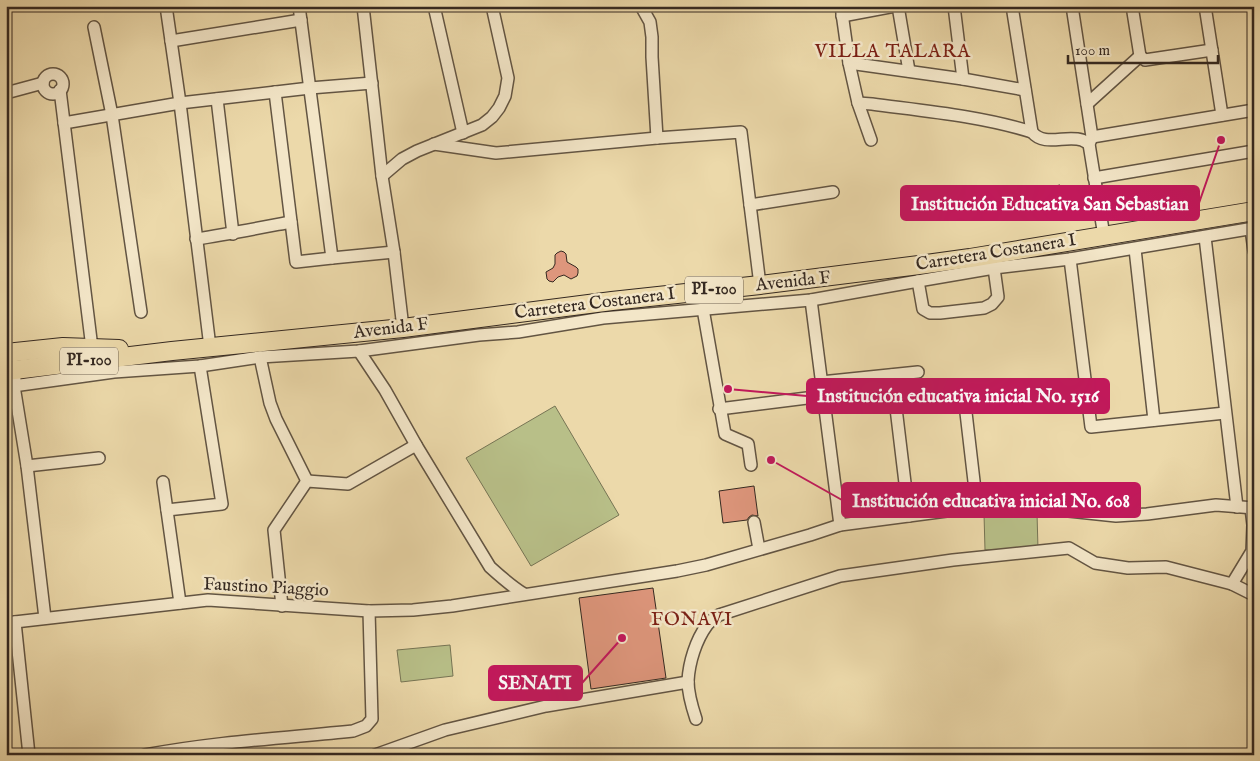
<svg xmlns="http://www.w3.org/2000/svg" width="1260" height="761" viewBox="0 0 1260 761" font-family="'IM FELL English',serif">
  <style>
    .green { fill: #b8bf88; stroke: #767454 }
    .building { fill: #de967c; stroke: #352921 }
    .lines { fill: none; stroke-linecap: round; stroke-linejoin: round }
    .street-casing { stroke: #635543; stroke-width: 14 }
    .primary-casing { stroke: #352921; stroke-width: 20 }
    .street { stroke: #f3e6c8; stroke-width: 11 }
    .primary { stroke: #ecd9aa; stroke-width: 18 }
    .labels { text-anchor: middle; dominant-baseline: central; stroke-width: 5; stroke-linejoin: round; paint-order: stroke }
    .shield { fill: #f3e6c8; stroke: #6e6253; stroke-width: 1 }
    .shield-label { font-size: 16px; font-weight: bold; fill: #352921 }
    .street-label { font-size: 18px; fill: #352921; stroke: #f3e6c8 }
    .neighbourhood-label { font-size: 19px; letter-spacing: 1px; fill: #7a1f14; stroke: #f3e6c8 }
    .leader { fill: none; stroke: #c2185b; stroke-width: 2 }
    .callout-dot { fill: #c2185b; stroke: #f3e6c8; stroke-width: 2 }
    .callout { fill: #c2185b; stroke: #c2185b; stroke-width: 2 }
    .callout-label { font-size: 19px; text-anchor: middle; font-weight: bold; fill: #fff }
  </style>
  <rect width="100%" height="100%" fill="#ecd9aa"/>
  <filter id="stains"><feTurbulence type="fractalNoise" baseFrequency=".004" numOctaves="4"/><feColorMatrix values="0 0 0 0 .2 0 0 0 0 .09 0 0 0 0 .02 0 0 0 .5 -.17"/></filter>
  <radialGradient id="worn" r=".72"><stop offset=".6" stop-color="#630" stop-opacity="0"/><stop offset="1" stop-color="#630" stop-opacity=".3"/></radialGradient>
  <!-- green -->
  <g class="green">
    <polygon points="555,406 619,515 531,566 466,458"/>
    <polygon points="1037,513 1038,549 985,550 984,514"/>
    <polygon points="450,645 453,676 401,682 397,650"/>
  </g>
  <!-- building -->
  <g class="building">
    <polygon points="1060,185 1064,213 1049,215 1044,188"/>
    <polygon points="561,251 564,252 566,254 567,262 576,267 578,269 578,273 577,276 571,279 564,275 558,277 553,282 549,281 547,279 546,272 553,268 555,264 555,255 557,253"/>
    <polygon points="754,486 758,516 752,515 749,517 747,520 723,523 719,491"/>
    <polygon points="653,588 666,678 591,689 579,598"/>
  </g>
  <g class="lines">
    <defs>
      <g id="street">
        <polyline points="166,6 180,103 210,347"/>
        <polyline points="299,6 332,258"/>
        <polyline points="363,6 382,176 394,252 403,328"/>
        <polyline points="434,6 463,133"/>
        <polyline points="641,6 650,22 652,37 652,57 657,138"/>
        <polyline points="841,6 849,63 858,103 871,140"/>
        <polyline points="898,6 909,71"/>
        <polyline points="954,6 963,79"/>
        <path d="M 1012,6 L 1032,132 C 1044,147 1065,135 1082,140 C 1084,141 1086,142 1089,144"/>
        <polyline points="1072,6 1092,137 1089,144 1104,236"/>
        <polyline points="1132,6 1140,56"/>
        <polyline points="1205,6 1222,115"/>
        <polyline points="842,16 895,6"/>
        <polyline points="94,27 112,115 141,312"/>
        <polyline points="171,41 301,20"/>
        <polyline points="1140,56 1145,60 1212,50"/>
        <polyline points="849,63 963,79 1025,90"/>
        <circle cx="53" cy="84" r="10"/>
        <polyline points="60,90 92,348"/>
        <polyline points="275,92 296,262 332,258 394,252"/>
        <polyline points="6,93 43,83"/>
        <polyline points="217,99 233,234"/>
        <path d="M 858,103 L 872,104 C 925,111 981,116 1032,132"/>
        <polyline points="1087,104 1140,56"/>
        <polyline points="64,123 180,103 310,88 372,83"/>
        <polyline points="1092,137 1254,110"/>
        <polyline points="434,144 496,153 657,138 741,132 760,285"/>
        <polyline points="382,176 402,159 417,151 482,125 492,117 499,108 505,96 508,78 492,6"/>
        <polyline points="1094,178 1254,151"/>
        <polyline points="750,205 833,192"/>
        <polyline points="1251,229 1254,251"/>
        <polyline points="1205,237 1237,507"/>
        <path d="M 196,239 C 228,234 259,228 291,222"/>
        <polyline points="1135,249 1154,420"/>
        <polyline points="1070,259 1091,427 1225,413"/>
        <polyline points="918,281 923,309 930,313 940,313 984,308 992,304 998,297 994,268"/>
        <polyline points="811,300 840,525"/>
        <polyline points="703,309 725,434 748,444 751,465"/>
        <path d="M 359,351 L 385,390 L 416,445 L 490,567 C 501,577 511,586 524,594"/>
        <polyline points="260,357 270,403 276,419 307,481"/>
        <polyline points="892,375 909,516"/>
        <polyline points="15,379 14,386 27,466 45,618"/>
        <polyline points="821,382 918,372"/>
        <polyline points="6,387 114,372 200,366 260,357 359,351 479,335 518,332 603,318 811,300 918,281 994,268 1070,259 1254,228"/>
        <polyline points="894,394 963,387 977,507"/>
        <polyline points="719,409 823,396"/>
        <polyline points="27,466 99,458"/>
        <polyline points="163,482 180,603"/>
        <polyline points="1251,508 1253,525 1252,551 1232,584 1254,595"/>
        <polyline points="167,510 222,504 200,366"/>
        <polyline points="754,522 759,549"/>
        <polyline points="282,606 274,530 307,481 348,484 416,445"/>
        <polyline points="15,622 29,755"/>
        <polyline points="6,623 208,600 369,611 413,610 452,606 677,571 706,565 810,535 840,525 977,507 999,506 1059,510 1116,516 1147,514 1216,505 1254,508"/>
        <path d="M 696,719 C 692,707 688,693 688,681 C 689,662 696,640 707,625 C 710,621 715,618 719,615 L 840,576 L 953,560 L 1069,548 L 1095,563 L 1128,568 L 1166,567 L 1232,584"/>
        <path d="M 145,755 C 214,742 284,738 353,731 L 366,726 L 372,719 L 369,611"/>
        <polyline points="375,755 445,730 546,706 688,682"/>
      </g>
      <g id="primary">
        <polyline points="6,353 63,347 119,349"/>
        <polyline points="6,371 172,351 403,328 612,301 760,285 919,265 970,258 1254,211"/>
      </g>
    </defs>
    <!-- street casing -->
    <use href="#street" class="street-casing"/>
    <!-- primary casing -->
    <use href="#primary" class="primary-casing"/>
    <!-- street -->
    <use href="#street" class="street"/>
    <!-- primary -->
    <use href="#primary" class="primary"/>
  </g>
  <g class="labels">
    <!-- shield labels -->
    <g class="shield">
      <rect x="685" y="276.5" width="58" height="27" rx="4"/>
      <rect x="60" y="347.5" width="58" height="27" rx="4"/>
    </g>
    <g class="shield-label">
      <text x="714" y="290">PI-100</text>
      <text x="89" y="361">PI-100</text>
    </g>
    <!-- street labels -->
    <g class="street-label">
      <text transform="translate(996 253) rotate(-9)">Carretera Costanera I</text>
      <text transform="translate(793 282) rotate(-6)">Avenida F</text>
      <text transform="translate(595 304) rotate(-7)">Carretera Costanera I</text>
      <text transform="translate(391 329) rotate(-7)">Avenida F</text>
      <text transform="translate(266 588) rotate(3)">Faustino Piaggio</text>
    </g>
    <!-- neighbourhood labels -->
    <g class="neighbourhood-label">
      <text x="893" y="52">VILLA TALARA</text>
      <text x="692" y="620">FONAVI</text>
    </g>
  </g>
  <!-- callouts -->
  <path class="leader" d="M1221 140L1199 203M728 389L807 396M771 460L842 500M622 638L582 683"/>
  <g class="callout-dot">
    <circle cx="1221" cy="140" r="5"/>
    <circle cx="728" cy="389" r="5"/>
    <circle cx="771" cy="460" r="5"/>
    <circle cx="622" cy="638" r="5"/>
  </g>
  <g class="callout">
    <rect x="901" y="186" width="298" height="34" rx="5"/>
    <rect x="807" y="379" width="302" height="34" rx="5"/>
    <rect x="842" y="483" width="298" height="34" rx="5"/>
    <rect x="489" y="666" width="93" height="34" rx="5"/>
  </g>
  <g class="callout-label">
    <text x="1050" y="210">Institución Educativa San Sebastian</text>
    <text x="958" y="402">Institución educativa inicial No. 1516</text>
    <text x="991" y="507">Institución educativa inicial No. 608</text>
    <text x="535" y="689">SENATI</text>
  </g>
  <!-- margin -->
  <rect width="1260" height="761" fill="none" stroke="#ecd9aa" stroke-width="25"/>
  <rect x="8" y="8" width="1245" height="746" fill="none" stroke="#352921" stroke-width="2.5"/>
  <rect x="12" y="12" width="1235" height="736" fill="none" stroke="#352921"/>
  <!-- scale -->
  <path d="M1068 55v8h150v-8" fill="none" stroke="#352921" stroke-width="2.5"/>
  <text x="1075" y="55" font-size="15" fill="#352921" stroke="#f3e6c8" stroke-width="4" paint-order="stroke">100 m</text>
  <rect width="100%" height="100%" filter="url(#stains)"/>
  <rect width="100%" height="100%" fill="url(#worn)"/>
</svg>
